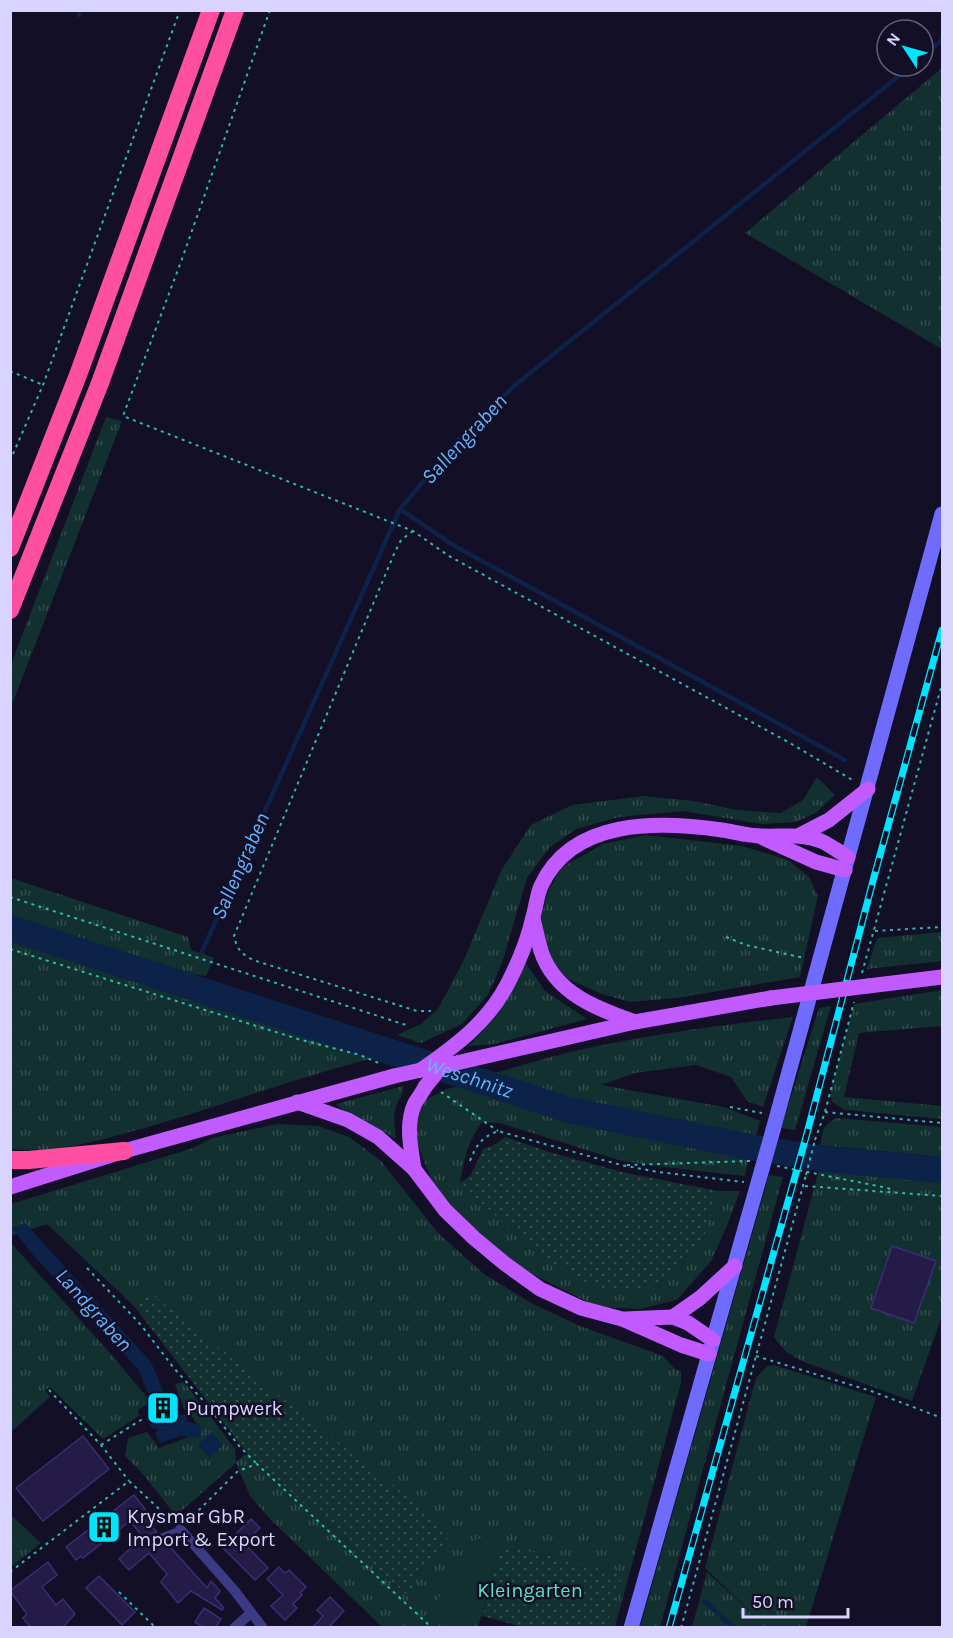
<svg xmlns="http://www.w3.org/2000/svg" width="953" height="1638" viewBox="0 0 953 1638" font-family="Karla,sans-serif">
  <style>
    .grass { fill: url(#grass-tufts) }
    .garden { fill: url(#garden-dots) }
    .pitch { fill: #12302f }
    .water { fill: #0c2248 }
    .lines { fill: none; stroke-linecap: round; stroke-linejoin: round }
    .stream { stroke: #0c2248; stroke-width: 4.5 }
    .canal { stroke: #0c2248; stroke-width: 15 }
    .river { stroke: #0c2248; stroke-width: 26 }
    .building { fill: #241b47; stroke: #3b2d73; stroke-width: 1.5 }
    .path { stroke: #2fb8b0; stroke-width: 2; stroke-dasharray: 3 4.5; stroke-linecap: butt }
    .lane { stroke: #3d3a85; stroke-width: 5 }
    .street { stroke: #3d3a85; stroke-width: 10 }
    .secondary { stroke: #6f6bff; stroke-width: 15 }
    .primary { stroke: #c25bff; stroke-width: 15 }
    .highway { stroke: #ff4fa3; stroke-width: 18 }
    .rail-casing { stroke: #00e5ff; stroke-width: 7 }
    .rail { stroke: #130f26; stroke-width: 4.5; stroke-dasharray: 14; stroke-linecap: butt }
    .path-bridge { stroke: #2fb8b0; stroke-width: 2; stroke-dasharray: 3 4.5; stroke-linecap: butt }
    .secondary-bridge { stroke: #6f6bff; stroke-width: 15 }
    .primary-bridge { stroke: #c25bff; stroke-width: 15 }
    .labels { text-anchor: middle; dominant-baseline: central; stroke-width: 5; stroke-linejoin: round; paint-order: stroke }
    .poi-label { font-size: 20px; fill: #d9d4ff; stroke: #130f26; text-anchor: start }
    .park-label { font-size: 20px; fill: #5fe0c0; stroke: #130f26 }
    .water-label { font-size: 21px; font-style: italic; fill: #62b6ff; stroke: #130f26 }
  </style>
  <defs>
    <pattern id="grass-tufts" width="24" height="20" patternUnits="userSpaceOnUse" patternTransform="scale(1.5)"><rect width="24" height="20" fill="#12302f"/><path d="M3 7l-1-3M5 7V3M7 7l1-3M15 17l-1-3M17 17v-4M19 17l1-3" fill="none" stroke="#344d4e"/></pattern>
    <pattern id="garden-dots" width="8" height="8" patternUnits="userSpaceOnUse" patternTransform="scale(1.5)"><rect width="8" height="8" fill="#12302f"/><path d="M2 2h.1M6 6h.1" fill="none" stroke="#344d4e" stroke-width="1.8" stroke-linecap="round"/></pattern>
  </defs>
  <rect width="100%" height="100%" fill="#130f26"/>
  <!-- grass -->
  <g class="grass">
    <polygon points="942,68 942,349 745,233"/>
    <polygon points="106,417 122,421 11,707 11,664"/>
    <polygon points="817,777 835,795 817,812 796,822 762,824 683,811 619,817 576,829 549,848 527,878 502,963 488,995 462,1024 421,1043 397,1035 421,1024 438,1009 463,962 502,869 531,825 572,805 644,796 694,801 737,810 781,813 803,800"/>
    <polygon points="645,835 742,846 788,860 809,877 818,896 800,977 677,998 630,1002 602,994 568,979 549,959 540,923 547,894 561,868 603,844"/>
    <polygon points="11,878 188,937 191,950 214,958 206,976 183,973 11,917"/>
    <polygon points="942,932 942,961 867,969 877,938"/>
    <path d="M 11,935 L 382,1056 C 300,1076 222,1106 141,1129 C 97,1141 56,1154 11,1149 Z"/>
    <polygon points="523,959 545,991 587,1019 494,1044 469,1046 498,1014"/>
    <polygon points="942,990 942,1026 859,1033 844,1097 942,1106 942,1119 845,1110 832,1102 830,1094 854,1004"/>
    <polygon points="831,1006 795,1130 781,1128 819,1008"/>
    <path d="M 793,1017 L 763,1107 L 747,1101 L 731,1077 L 696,1065 L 635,1073 L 601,1085 L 724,1107 L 760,1121 L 756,1136 L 642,1115 L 574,1100 L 495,1073 C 520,1066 545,1058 570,1052 C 643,1035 718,1025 793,1017 Z"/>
    <path d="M 471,1083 C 554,1122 659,1136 748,1160 L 745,1176 L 673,1168 L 622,1161 L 500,1123 L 482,1122 C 468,1141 464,1159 460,1183 L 542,1258 L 703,1240 L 718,1191 L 740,1191 L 727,1226 L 711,1261 L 677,1300 L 640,1309 L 598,1307 L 538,1277 L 495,1252 L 457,1219 L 433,1184 L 418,1146 L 414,1123 L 423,1101 L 447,1089 Z"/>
    <path d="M 403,1086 C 403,1097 401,1095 397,1104 C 392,1114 395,1128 396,1139 C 377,1126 352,1119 336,1104 Z"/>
    <path d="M 837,1118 L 942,1127 L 942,1157 L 820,1145 C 824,1130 821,1126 837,1118 Z"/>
    <polygon points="277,1124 318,1126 349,1137 381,1161 438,1233 484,1274 531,1303 580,1326 663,1356 675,1369 681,1371 681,1383 615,1627 606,1627 622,1575 503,1545 478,1627 382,1627 271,1520 250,1496 236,1463 179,1513 172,1511 142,1473 125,1456 128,1438 147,1432 159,1448 186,1438 200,1430 189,1411 184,1409 175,1384 184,1382 235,1449 236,1462 247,1453 407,1595 150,1293 134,1306 47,1224 11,1236 11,1204 193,1148 212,1138"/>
    <polygon points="820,1166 942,1177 942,1316 912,1401 804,1362 786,1352 774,1337"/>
    <polygon points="769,1175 783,1177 660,1627 640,1627"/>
    <polygon points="11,1243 110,1353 151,1402 138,1410 139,1416 103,1439 50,1387 45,1390 50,1397 11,1432"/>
    <polygon points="774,1365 876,1397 806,1627 692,1627 707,1572 759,1620 705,1568 756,1378 767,1366"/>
    <polygon points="11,1515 41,1543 11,1567"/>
  </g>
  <!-- garden -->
  <g class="garden">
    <polygon points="505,1137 549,1152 622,1172 718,1191 703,1240 669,1280 638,1291 595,1287 542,1258 460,1183 471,1175 483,1149 496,1144"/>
    <polygon points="149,1292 452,1532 407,1595 247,1453 134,1306"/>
    <polygon points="502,1544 623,1575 606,1627 523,1627 482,1616"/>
  </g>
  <!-- pitch -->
  <polygon class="pitch" points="477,1538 502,1545 474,1627 447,1627 430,1611"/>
  <!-- water -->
  <g class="water">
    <polygon points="25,1223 150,1361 160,1385 150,1389 138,1369 34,1256 12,1228"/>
    <polygon points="174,1415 185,1415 192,1432 160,1443 155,1434 166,1417"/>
    <polygon points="211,1432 223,1445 210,1458 198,1445"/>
  </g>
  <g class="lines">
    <!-- stream -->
    <g class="stream">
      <polyline points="79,15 80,10"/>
      <polyline points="923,56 942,40"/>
      <polyline points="400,509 453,545 845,760"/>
      <polyline points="201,954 400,509 459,439 514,386 911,66"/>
      <polyline points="187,985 192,974"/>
      <polyline points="704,1601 734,1628"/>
    </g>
    <!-- canal -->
    <g class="canal">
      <polyline points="146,1369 160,1403"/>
      <polyline points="156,1421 194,1431"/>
    </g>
    <!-- river -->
    <path class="river" id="s1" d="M 10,928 L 569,1110 L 755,1148 L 825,1159 L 942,1170"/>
  </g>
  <!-- building -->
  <g class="building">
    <polygon points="892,1246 936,1261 914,1323 871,1308"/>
    <polygon points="172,1396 177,1407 154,1419 148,1409"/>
    <polygon points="83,1436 109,1469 43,1521 16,1488"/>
    <polygon points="134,1495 156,1523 152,1527 157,1532 143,1537 130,1521 83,1558 81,1556 76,1560 66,1547"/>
    <polygon points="251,1519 260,1528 244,1543 268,1568 255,1580 222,1547"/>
    <polygon points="164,1540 207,1588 211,1581 220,1591 215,1598 224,1608 222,1610 191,1591 178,1603 161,1582 167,1574 149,1553 129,1570 119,1559 133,1546 143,1548"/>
    <polygon points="48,1562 57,1575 42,1587 56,1605 63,1599 75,1614 62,1628 31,1628 23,1618 27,1614 10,1591"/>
    <polygon points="279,1567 285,1573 289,1570 306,1587 300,1593 302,1595 293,1604 297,1608 285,1620 271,1606 283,1595 267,1579"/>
    <polygon points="99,1576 135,1612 122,1625 86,1588"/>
    <polygon points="330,1597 344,1611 328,1628 312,1628 323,1616 317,1610"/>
    <polygon points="204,1608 221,1619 215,1628 204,1628 195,1622"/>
  </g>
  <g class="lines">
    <!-- path -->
    <g class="path">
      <polyline points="270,10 182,259 123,416 413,531 449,556 790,743 854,781"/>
      <polyline points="10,371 43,385"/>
      <polyline points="10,461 43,385 180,10"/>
      <path d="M 413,531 L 401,540 L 394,554 L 234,936 C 237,950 242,955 256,961 L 417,1011 L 431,1011"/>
      <polyline points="10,897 409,1026"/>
      <polyline points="875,931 942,927"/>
      <polyline points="726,937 746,945 804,958"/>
      <polyline points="10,949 298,1039 360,1055 381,1064"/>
      <polyline points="862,973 942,684"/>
      <polyline points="441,1092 498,1131"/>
      <polyline points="730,1107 762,1113"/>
      <polyline points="825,1112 942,1123"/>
      <polyline points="815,1140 825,1112 854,1002"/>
      <path d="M 470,1161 C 476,1145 482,1137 498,1131 L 621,1165 L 658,1172 L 744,1182"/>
      <polyline points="627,1165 750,1161"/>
      <polyline points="777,1166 888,1188 894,1192"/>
      <polyline points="805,1186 942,1196"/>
      <polyline points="87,1268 141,1325 173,1367 207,1405 240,1447 257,1464"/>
      <polyline points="756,1356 871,1391 942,1418"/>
      <polyline points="49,1390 101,1445 129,1481"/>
      <polyline points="101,1445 144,1418"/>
      <polyline points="188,1521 238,1471 257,1464 432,1628"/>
      <polyline points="10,1572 129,1481 171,1520"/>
      <polyline points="119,1592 156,1628"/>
      <polyline points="681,1628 806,1175"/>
    </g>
    <!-- lane -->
    <polyline class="lane" points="131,1541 142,1543 180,1529"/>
    <!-- street -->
    <g class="street">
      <polyline points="180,1529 234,1590 263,1628"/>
      <polyline points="234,1628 251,1613"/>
    </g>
    <!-- secondary -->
    <g class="secondary">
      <polyline points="773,1130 942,514"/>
      <polyline points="631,1628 762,1169"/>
    </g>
    <!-- primary -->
    <g class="primary">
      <polyline points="800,835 829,820 868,789"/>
      <polyline points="763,838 816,862 845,870"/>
      <path d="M 533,919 C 536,930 538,941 541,951 C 555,994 598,1009 635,1022"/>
      <polyline points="868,986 942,977"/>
      <polyline points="430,1069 635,1022 771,998"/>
      <path d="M 421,1070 C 455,1046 487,1023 507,985 C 518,964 528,939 533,917 C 536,907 537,895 541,886 C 572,818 659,821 722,830 C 735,832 749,836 762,836 C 783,837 801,833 821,841 C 830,845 839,852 848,857"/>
      <polyline points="297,1102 348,1120 378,1137 414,1169 445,1210 474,1238 504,1263 540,1289 581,1308 622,1319 681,1345 709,1354"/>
      <path d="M 414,1169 C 411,1148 405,1124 415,1103 C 418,1098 422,1093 425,1087"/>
      <polyline points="10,1187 124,1151 394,1076"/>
      <polyline points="673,1317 700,1298 735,1266"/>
      <polyline points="625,1319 673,1317 688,1323 713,1340"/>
    </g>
    <!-- highway -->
    <g class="highway">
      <polyline points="10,548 78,375 211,10"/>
      <polyline points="10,610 100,383 235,10"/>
      <polyline points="10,1160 29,1160 124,1151"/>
    </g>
    <defs>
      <polyline id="rail" points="669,1628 806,1137 874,877 942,630"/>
    </defs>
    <!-- rail casing -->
    <use href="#rail" class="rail-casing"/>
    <!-- rail -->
    <use href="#rail" class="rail"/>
    <!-- path-bridge -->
    <polyline class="path-bridge" points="806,1175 815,1140"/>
    <!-- secondary-bridge -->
    <polyline class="secondary-bridge" points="762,1169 773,1130"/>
    <!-- primary-bridge -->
    <g class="primary-bridge">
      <polyline points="771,998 868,986"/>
      <polyline points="394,1076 421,1070"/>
      <polyline points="425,1087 441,1067"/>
    </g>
  </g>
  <!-- icons -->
  <defs>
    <symbol id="building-square" viewBox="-11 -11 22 22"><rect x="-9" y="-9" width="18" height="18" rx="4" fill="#00e5ff" stroke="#130f26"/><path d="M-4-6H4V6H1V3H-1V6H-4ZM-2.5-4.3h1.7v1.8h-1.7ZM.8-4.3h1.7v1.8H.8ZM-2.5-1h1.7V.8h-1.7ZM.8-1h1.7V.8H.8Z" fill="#111"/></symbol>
  </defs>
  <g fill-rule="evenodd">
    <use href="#building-square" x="144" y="1389" width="38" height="38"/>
    <use href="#building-square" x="85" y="1508" width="38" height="38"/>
  </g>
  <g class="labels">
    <!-- poi labels -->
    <g class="poi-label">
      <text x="186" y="1408">Pumpwerk</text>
      <text x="127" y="1516">Krysmar GbR<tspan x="127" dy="23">Import &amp; Export</tspan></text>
    </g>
    <!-- park labels -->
    <g class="park-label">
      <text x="530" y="1590">Kleingarten</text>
    </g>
    <!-- water labels -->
    <g class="water-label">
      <text transform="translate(464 439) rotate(-47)">Sallengraben</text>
      <text transform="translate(240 866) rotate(-66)">Sallengraben</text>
      <text stroke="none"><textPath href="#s1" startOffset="483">Weschnitz</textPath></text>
      <text transform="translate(94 1310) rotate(48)">Landgraben</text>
    </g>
  </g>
  <!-- border -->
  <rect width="953" height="1638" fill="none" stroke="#d9d4ff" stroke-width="24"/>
  <!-- north arrow -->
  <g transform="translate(905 48) rotate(306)"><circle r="28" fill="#130f26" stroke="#625e7d" stroke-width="1.5"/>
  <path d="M0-4.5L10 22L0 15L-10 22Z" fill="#00e5ff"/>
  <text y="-9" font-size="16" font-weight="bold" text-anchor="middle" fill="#d9d4ff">N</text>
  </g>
  <!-- scale -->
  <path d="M743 1608v9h105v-9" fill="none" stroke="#d9d4ff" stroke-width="3"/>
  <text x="752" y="1608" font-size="18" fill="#d9d4ff" stroke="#130f26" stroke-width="4.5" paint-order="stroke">50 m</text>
</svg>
